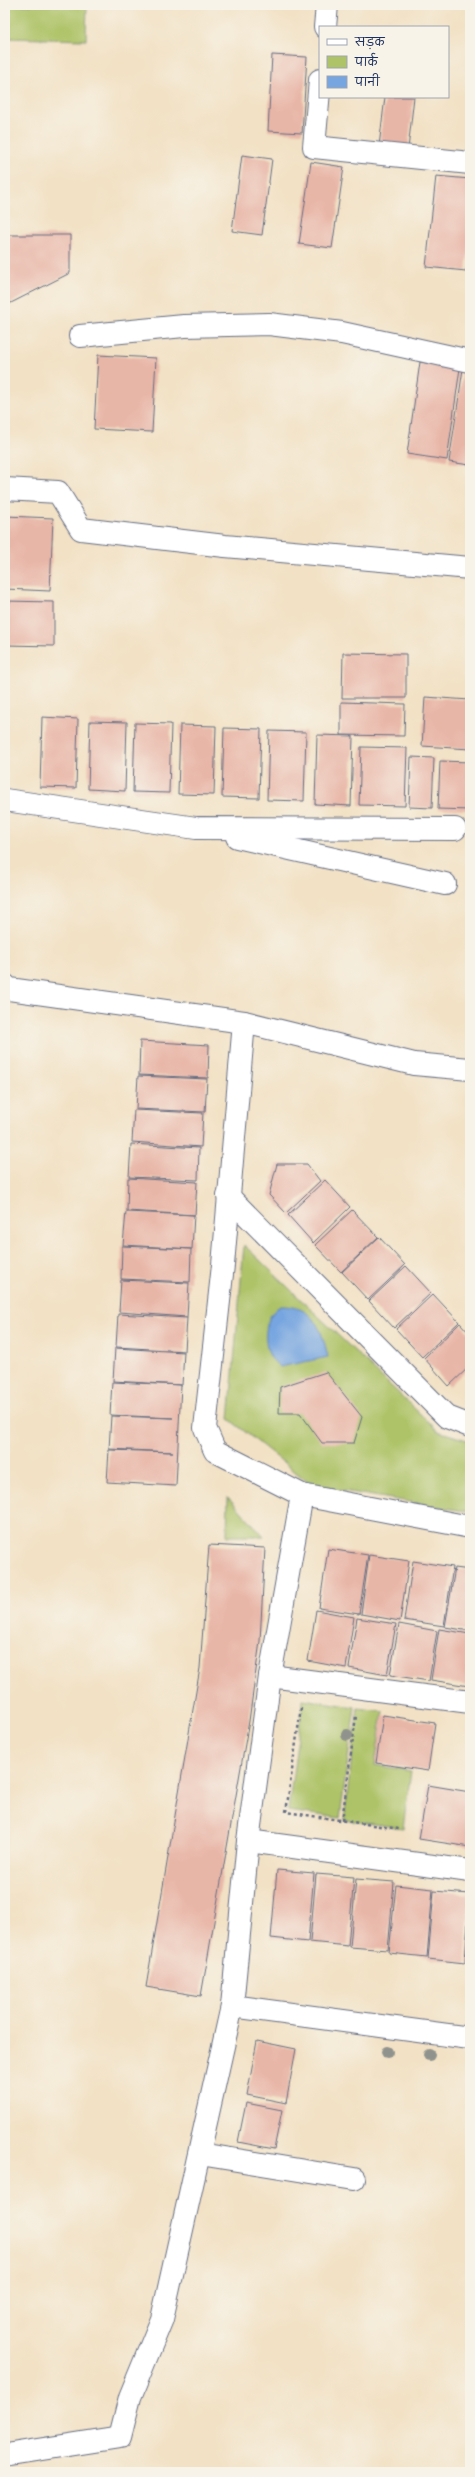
<svg xmlns="http://www.w3.org/2000/svg" width="475" height="2477" viewBox="0 0 475 2477" font-family="Mali,'Playpen Sans Deva',sans-serif">
  <style>
    .green { fill: #aec368; stroke: #647963 }
    .water { fill: #76a5e0; stroke: #486a9f }
    .building { fill: #e8b6a7 }
    .lines { fill: none; stroke-linecap: round; stroke-linejoin: round }
    .street-casing { stroke: #666d82; stroke-width: 24 }
    .path { stroke: #666d82; stroke-width: 2.5; stroke-dasharray: 3 3; stroke-linecap: butt }
    .street { stroke: #fff; stroke-width: 22 }
    .tree { fill: #90938d }
  </style>
  <rect width="100%" height="100%" fill="#f7f3e8"/>
  <filter id="ink" filterUnits="userSpaceOnUse"><feTurbulence type="fractalNoise" baseFrequency=".025" numOctaves="2"/><feDisplacementMap in="SourceGraphic" scale="8" xChannelSelector="R" yChannelSelector="G"/><feConvolveMatrix kernelMatrix="1 2 1 2 8 2 1 2 1" color-interpolation-filters="sRGB"/></filter>
  <filter id="wash" filterUnits="userSpaceOnUse"><feTurbulence type="fractalNoise" baseFrequency=".012" numOctaves="4" result="noise"/><feDisplacementMap in="SourceGraphic" scale="16" xChannelSelector="R" yChannelSelector="G"/><feGaussianBlur stdDeviation="0.9" result="paint"/><feColorMatrix in="noise" values="0 0 0 0 0 0 0 0 0 0 0 0 0 0 0 0 0 1.4 0 .05"/><feComposite in="paint" operator="in"/></filter>
  <g filter="url(#wash)">
    <rect width="100%" height="100%" fill="#f2e1c4"/>
    <!-- green -->
    <g class="green">
      <polygon points="5,5 87,5 86,40 5,38"/>
      <polygon points="244,1245 438,1431 470,1441 470,1512 313,1486 229,1419"/>
      <polygon points="228,1497 264,1536 227,1536"/>
      <polygon points="303,1699 355,1707 340,1818 288,1811"/>
      <polygon points="358,1708 383,1711 375,1765 411,1771 403,1828 344,1820"/>
    </g>
    <!-- water -->
    <path class="water" d="M 281,1306 C 314,1305 322,1330 328,1357 L 280,1367 C 277,1364 273,1361 271,1358 C 262,1343 264,1313 281,1306 Z"/>
    <g id="blocks">
      <!-- building -->
      <g class="building">
        <polygon points="272,55 307,57 302,133 268,131"/>
        <polygon points="385,97 414,97 408,149 379,146"/>
        <polygon points="242,155 272,159 262,235 232,231"/>
        <polygon points="311,162 344,167 332,248 299,244"/>
        <polygon points="436,176 470,179 470,235 466,271 426,267"/>
        <polygon points="5,235 70,235 70,273 5,306"/>
        <polygon points="98,355 156,358 152,432 94,429"/>
        <polygon points="420,362 460,368 447,460 407,454"/>
        <polygon points="463,369 470,370 470,465 449,462"/>
        <polygon points="5,516 53,518 50,591 5,589"/>
        <polygon points="5,601 54,602 54,646 5,645"/>
        <polygon points="343,653 406,654 406,698 342,698"/>
        <polygon points="425,697 470,700 470,749 422,746"/>
        <polygon points="341,702 405,704 404,736 341,735"/>
        <polygon points="42,717 78,719 76,788 40,787"/>
        <polygon points="90,721 127,722 125,791 88,789"/>
        <polygon points="135,723 171,724 169,793 133,792"/>
        <polygon points="180,725 216,726 214,795 178,794"/>
        <polygon points="224,728 261,729 259,798 222,797"/>
        <polygon points="269,731 306,732 304,801 267,800"/>
        <polygon points="317,735 353,736 351,806 315,804"/>
        <polygon points="361,747 407,748 405,806 359,805"/>
        <polygon points="411,757 434,758 432,808 409,807"/>
        <polygon points="440,761 470,762 470,810 438,809"/>
        <polygon points="140,1041 209,1045 208,1078 139,1075"/>
        <polygon points="138,1076 207,1079 205,1112 136,1109"/>
        <polygon points="134,1110 203,1113 201,1147 132,1142"/>
        <polygon points="131,1144 199,1148 198,1180 129,1177"/>
        <polygon points="277,1164 307,1164 320,1181 286,1213 269,1195"/>
        <polygon points="128,1178 197,1182 195,1215 127,1211"/>
        <polygon points="325,1180 350,1207 313,1243 288,1215"/>
        <polygon points="352,1210 378,1237 341,1272 315,1245"/>
        <polygon points="126,1212 194,1215 192,1249 123,1245"/>
        <polygon points="379,1237 405,1265 368,1300 342,1272"/>
        <polygon points="122,1246 191,1249 190,1282 121,1279"/>
        <polygon points="406,1266 431,1293 394,1328 369,1301"/>
        <polygon points="121,1280 189,1283 187,1317 119,1312"/>
        <polygon points="433,1294 459,1322 422,1357 396,1329"/>
        <polygon points="118,1314 187,1318 185,1351 116,1347"/>
        <polygon points="460,1323 470,1334 470,1366 449,1386 424,1358"/>
        <polygon points="115,1348 184,1352 182,1385 113,1381"/>
        <polygon points="326,1372 362,1417 354,1443 322,1443 300,1413 279,1413 280,1387"/>
        <polygon points="112,1382 181,1385 176,1486 107,1482 109,1450 173,1452 109,1449 111,1416 173,1418 110,1415"/>
        <polygon points="209,1545 265,1548 260,1641 249,1721 201,1996 146,1987 200,1668"/>
        <polygon points="328,1549 368,1555 359,1614 319,1608"/>
        <polygon points="369,1555 409,1561 400,1621 361,1614"/>
        <polygon points="413,1561 453,1567 444,1626 404,1620"/>
        <polygon points="455,1568 470,1570 470,1631 445,1627"/>
        <polygon points="316,1610 354,1617 346,1668 308,1661"/>
        <polygon points="357,1618 396,1624 387,1675 349,1668"/>
        <polygon points="399,1624 437,1631 429,1681 390,1675"/>
        <polygon points="439,1629 470,1634 469,1686 431,1680"/>
        <polygon points="383,1715 435,1723 428,1771 376,1763"/>
        <polygon points="428,1785 470,1792 470,1847 419,1839"/>
        <polygon points="277,1870 314,1873 308,1942 271,1938"/>
        <polygon points="316,1874 354,1877 348,1946 310,1942"/>
        <polygon points="356,1879 394,1882 388,1950 350,1947"/>
        <polygon points="396,1885 433,1889 427,1957 389,1953"/>
        <polygon points="434,1891 470,1894 465,1963 428,1959"/>
        <polygon points="469,1937 470,1937 470,1963 467,1963"/>
        <polygon points="257,2041 296,2049 286,2103 247,2095"/>
        <polygon points="246,2103 282,2110 274,2149 238,2142"/>
      </g>
    </g>
  </g>
  <g filter="url(#ink)">
    <use href="#blocks" fill-opacity="0" stroke="#666d82" stroke-width="1"/>
    <g class="lines">
      <defs>
        <g id="street">
          <polyline points="325,27 327,5"/>
          <polyline points="320,80 314,147 470,163"/>
          <polyline points="80,336 184,326 269,324 342,333 470,361"/>
          <polyline points="5,489 58,492 81,529 225,546 470,568"/>
          <polyline points="5,800 196,828 455,829"/>
          <polyline points="237,837 445,884"/>
          <polyline points="5,985 9,989 244,1022 414,1064 470,1069"/>
          <polyline points="244,1022 223,1265 205,1428 215,1451 302,1495 470,1527"/>
          <polyline points="228,1196 447,1417 470,1426"/>
          <polyline points="270,1676 470,1702"/>
          <polyline points="248,1841 470,1871"/>
          <polyline points="232,2006 470,2038"/>
          <polyline points="200,2154 354,2179"/>
          <polyline points="5,2455 120,2437 130,2397 162,2319 232,2006 248,1841 270,1676 302,1495"/>
        </g>
      </defs>
      <!-- street casing -->
      <use href="#street" class="street-casing"/>
      <!-- path -->
      <g class="path">
        <polyline points="466,1039 470,1031"/>
        <polyline points="301,1708 286,1812 399,1829"/>
        <polyline points="342,1821 356,1716"/>
      </g>
      <!-- street -->
      <use href="#street" class="street"/>
    </g>
    <!-- trees -->
    <g class="tree">
      <circle cx="347" cy="1735" r="6"/>
      <circle cx="387" cy="2052" r="6"/>
      <circle cx="429" cy="2055" r="6"/>
    </g>
  </g>
  <!-- margin -->
  <rect width="475" height="2477" fill="none" stroke="#f7f3e8" stroke-width="20"/>
  <!-- legend -->
  <rect x="319" y="26" width="130" height="72" fill="#f7f3e8" stroke="#9fa5b1"/>
  <rect x="327" y="39" width="20" height="6" fill="#ffffff" stroke="#9fa5b1"/>
  <text x="355" y="46" font-size="12" fill="#1b2f5e">सड़क</text>
  <rect x="327" y="56" width="20" height="12" fill="#aec368" stroke="#9fa5b1"/>
  <text x="355" y="66" font-size="12" fill="#1b2f5e">पार्क</text>
  <rect x="327" y="76" width="20" height="12" fill="#76a5e0" stroke="#9fa5b1"/>
  <text x="355" y="86" font-size="12" fill="#1b2f5e">पानी</text>
</svg>
